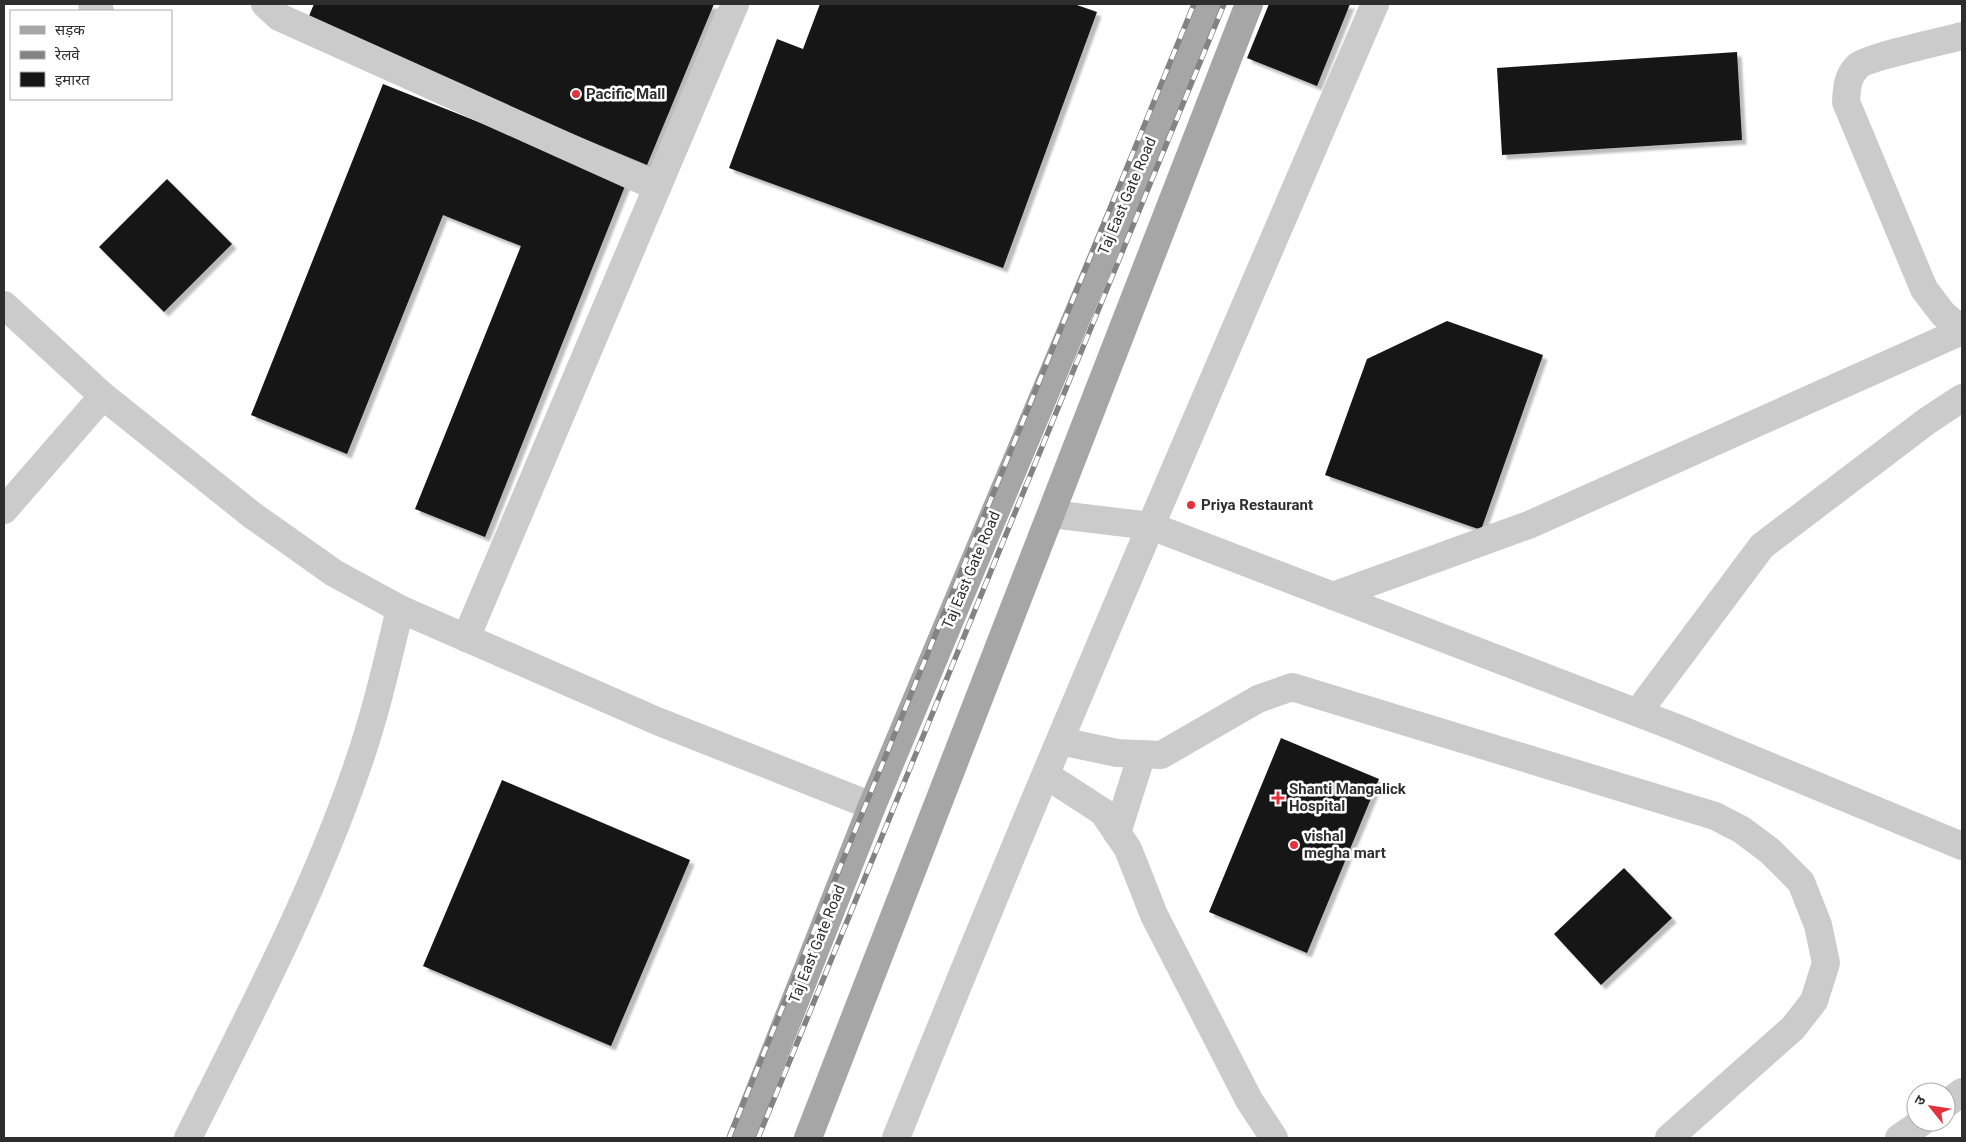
<svg xmlns="http://www.w3.org/2000/svg" width="1966" height="1142" viewBox="0 0 1966 1142" font-family="Roboto,'Noto Sans Devanagari',sans-serif">
  <style>
    .building { fill: #151515; filter: url(#shadow) }
    .lines { fill: none; stroke-linecap: round; stroke-linejoin: round }
    .minor { stroke: #cbcbcb; stroke-width: 28 }
    .major { stroke: #a6a6a6; stroke-width: 28 }
    .rail-casing { stroke: #838383; stroke-width: 5.5 }
    .rail { stroke: #fff; stroke-width: 4; stroke-dasharray: 11; stroke-linecap: butt }
    .poi-dot { fill: #e3323c; stroke: #fff; stroke-width: 2 }
    .labels { text-anchor: middle; dominant-baseline: central; stroke-width: 5; stroke-linejoin: round; paint-order: stroke }
    .poi-label { font-size: 15px; font-weight: bold; fill: #2e2e2e; stroke: #fff; text-anchor: start }
    .street-label { font-size: 15px; fill: #2e2e2e; stroke: #fff }
  </style>
  <defs>
    <filter id="shadow"><feDropShadow dx="4.5" dy="4.5" stdDeviation="1" flood-color="#0004"/></filter>
  </defs>
  <rect width="100%" height="100%" fill="#fff"/>
  <!-- building -->
  <g class="building">
    <polygon points="314,4 714,4 647,165 306,23"/>
    <polygon points="820,4 1074,4 1097,12 1003,268 729,168 777,39 803,49"/>
    <polygon points="1269,4 1350,4 1317,86 1247,58"/>
    <polygon points="1737,52 1742,140 1502,155 1497,68"/>
    <polygon points="383,84 627,181 485,537 415,509 521,246 443,215 347,454 251,415"/>
    <polygon points="167,179 232,244 164,312 99,247"/>
    <polygon points="1447,321 1543,355 1481,530 1325,475 1367,359"/>
    <polygon points="1281,738 1379,779 1307,953 1209,912"/>
    <polygon points="502,780 690,860 611,1046 423,966"/>
    <polygon points="1624,868 1672,918 1601,985 1554,934"/>
  </g>
  <g class="lines">
    <!-- minor -->
    <g class="minor">
      <polyline points="92,4 100,11"/>
      <polyline points="265,4 279,17 657,187"/>
      <path d="M 1962,36 C 1944,41 1868,57 1858,66 C 1847,76 1847,88 1846,102 L 1924,289 L 1943,314 L 1962,330"/>
      <polyline points="4,305 103,396 252,515 334,573 400,609 657,721 872,806"/>
      <polyline points="4,510 103,396"/>
      <polyline points="1051,514 1151,526 1677,728 1962,846"/>
      <polyline points="1333,596 1531,524 1962,331"/>
      <polyline points="466,638 735,4"/>
      <polyline points="1638,712 1762,546 1927,421 1962,398"/>
      <polyline points="1060,741 1117,753 1161,755 1258,699 1292,687 1715,816 1742,830 1770,851 1801,882 1818,925 1826,963 1814,1001 1793,1028 1669,1138"/>
      <polyline points="1046,775 1103,812 1128,849 1154,915 1249,1100 1274,1138"/>
      <polyline points="1117,833 1142,754"/>
      <polyline points="1946,1104 1962,1092"/>
      <path d="M 188,1138 C 248,1018 312,897 356,770 C 375,717 387,663 400,609"/>
      <path d="M 896,1138 C 1049,757 1213,381 1375,4"/>
      <polyline points="1899,1138 1922,1122"/>
    </g>
    <!-- major -->
    <g class="major">
      <polyline points="741,1138 872,806 1208,4"/>
      <polyline points="808,1138 1249,4"/>
    </g>
    <defs>
      <g id="rail">
        <polyline points="729,1138 1194,4"/>
        <polyline points="758,1138 1224,4"/>
      </g>
    </defs>
    <!-- rail casing -->
    <use href="#rail" class="rail-casing"/>
    <!-- rail -->
    <use href="#rail" class="rail"/>
  </g>
  <!-- markers -->
  <g class="poi-dot">
    <circle cx="576" cy="94" r="5"/>
    <circle cx="1191" cy="505" r="5"/>
    <path d="M1275.5 790.5h5v5h5v5h-5v5h-5v-5h-5v-5h5z"/>
    <circle cx="1294" cy="845" r="5"/>
  </g>
  <g class="labels">
    <!-- poi labels -->
    <g class="poi-label">
      <text x="586" y="94">Pacific Mall</text>
      <text x="1201" y="505">Priya Restaurant</text>
      <text x="1289" y="789">Shanti Mangalick<tspan x="1289" dy="17">Hospital</tspan></text>
      <text x="1304" y="836">vishal<tspan x="1304" dy="17">megha mart</tspan></text>
    </g>
    <!-- street labels -->
    <g class="street-label">
      <text transform="translate(1127 196) rotate(-67)">Taj East Gate Road</text>
      <text transform="translate(971 570) rotate(-67)">Taj East Gate Road</text>
      <text transform="translate(817 944) rotate(-68)">Taj East Gate Road</text>
    </g>
  </g>
  <!-- border -->
  <rect width="1966" height="1142" fill="none" stroke="#2e2e2e" stroke-width="10"/>
  <!-- legend -->
  <rect x="10" y="10" width="162" height="90" fill="#ffffff" stroke="#ababab"/>
  <rect x="20" y="26" width="25" height="8" fill="#a6a6a6" stroke="#ababab"/>
  <text x="55" y="35" font-size="15" fill="#2e2e2e">सड़क</text>
  <rect x="20" y="51" width="25" height="8" fill="#838383" stroke="#ababab"/>
  <text x="55" y="60" font-size="15" fill="#2e2e2e">रेलवे</text>
  <rect x="20" y="72" width="25" height="15" fill="#151515" stroke="#ababab"/>
  <text x="55" y="85" font-size="15" fill="#2e2e2e">इमारत</text>
  <!-- north arrow -->
  <g transform="translate(1931 1107) rotate(300)"><circle r="24" fill="#ffffff" stroke="#ababab"/>
  <path d="M0-4L9 19L0 12L-9 19Z" fill="#e3323c"/>
  <text y="-8" font-size="14" font-weight="bold" text-anchor="middle" fill="#2e2e2e">उ</text>
  </g>
</svg>
